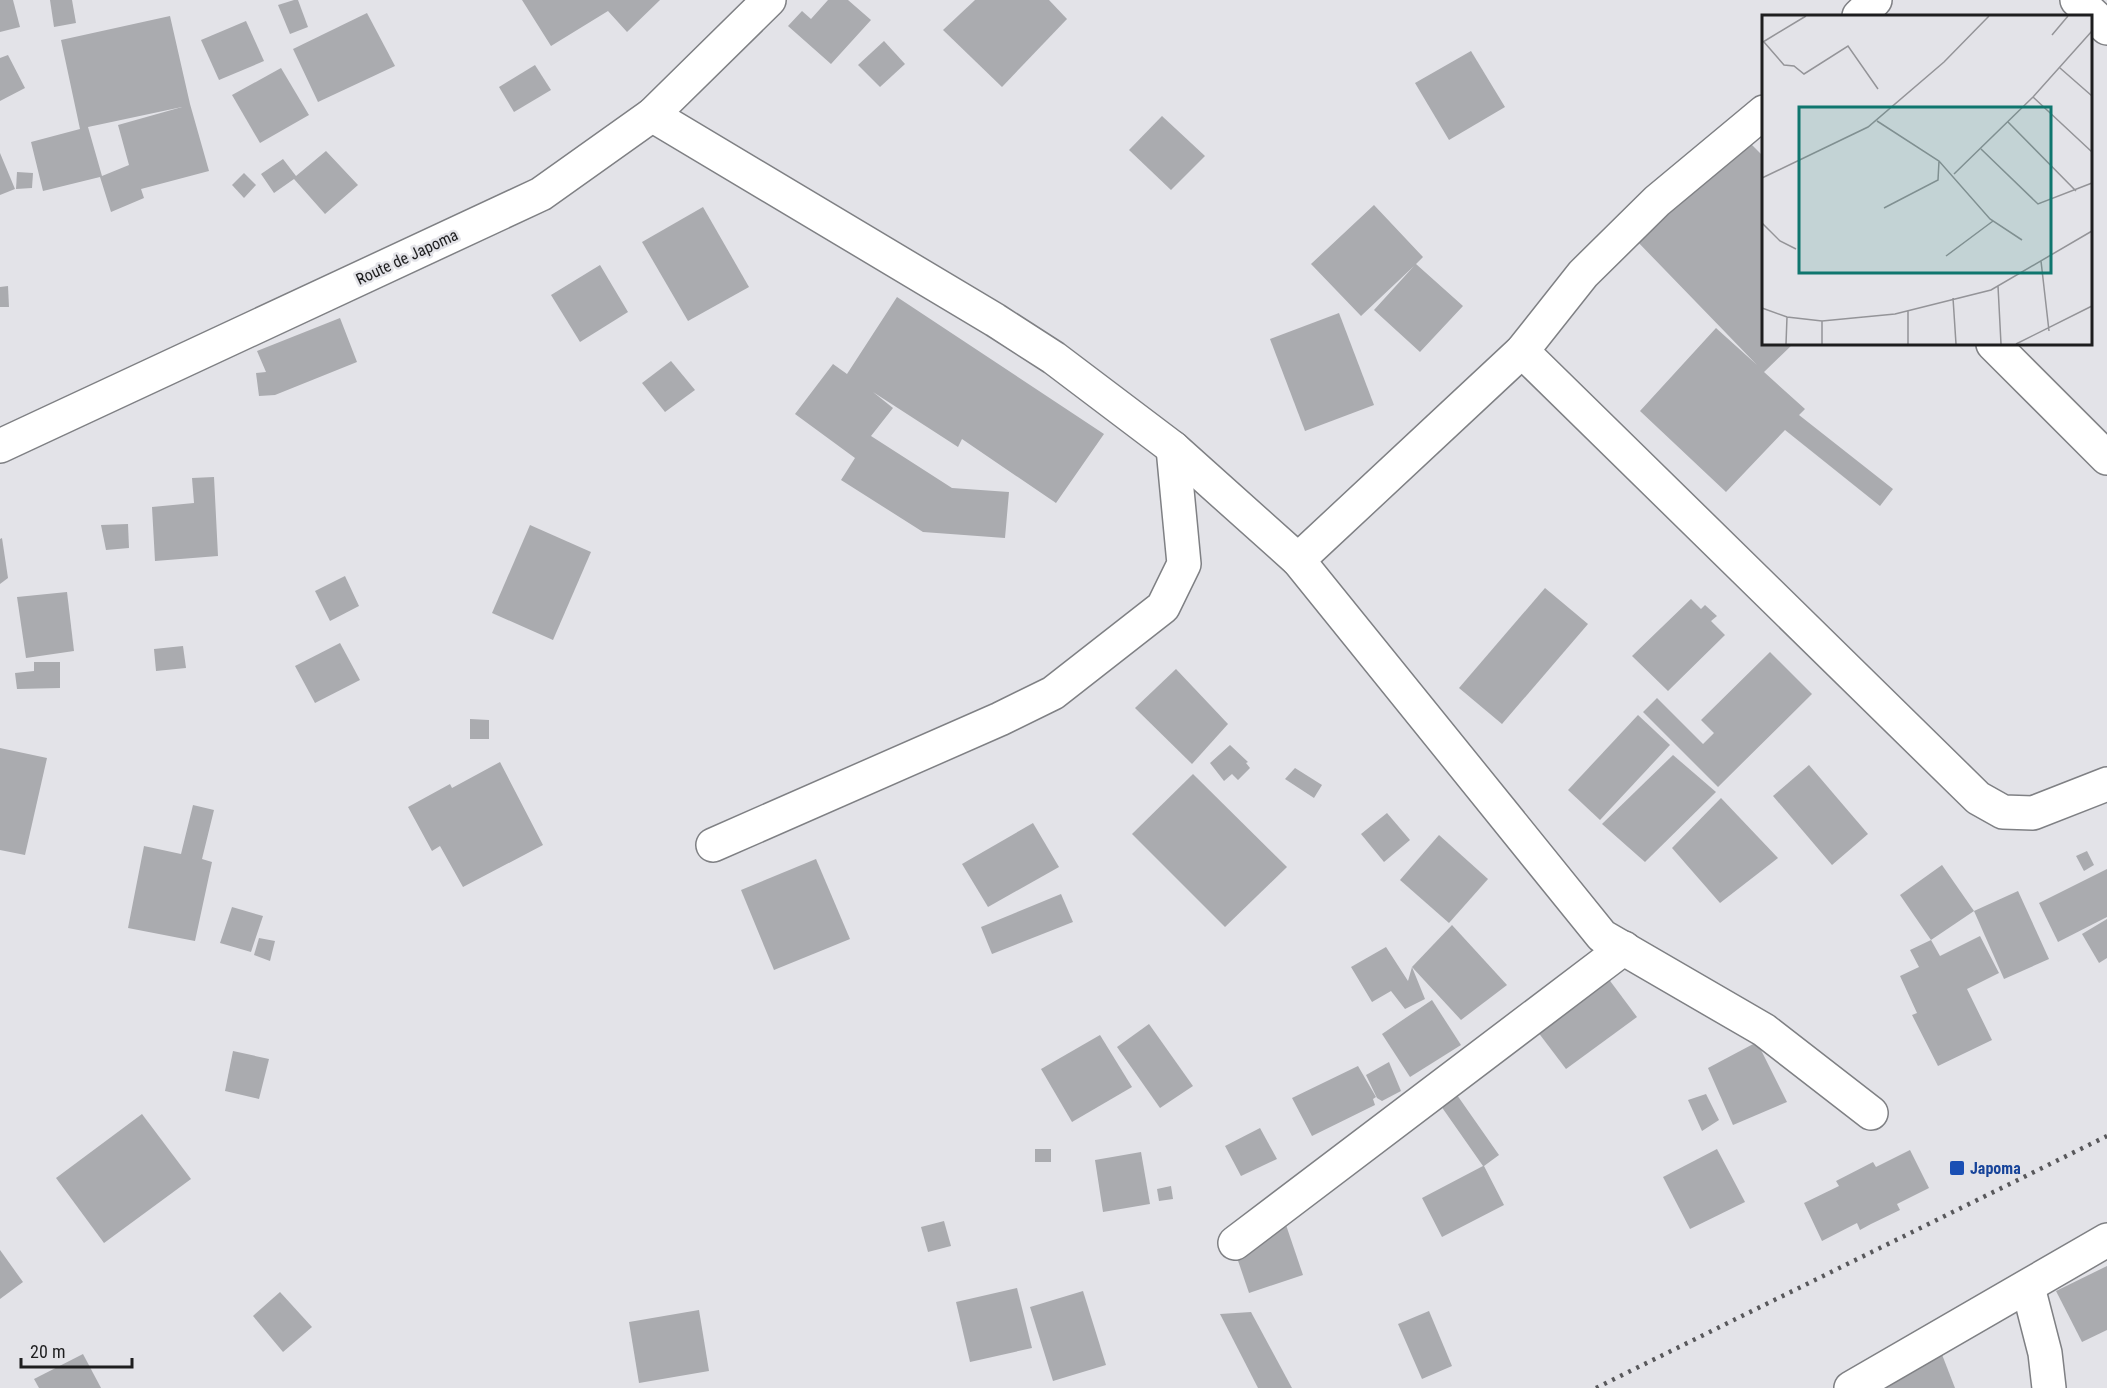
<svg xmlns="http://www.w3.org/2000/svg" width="2107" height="1388" viewBox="0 0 2107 1388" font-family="'Roboto Condensed',sans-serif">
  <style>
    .building { fill: #aaabaf; fill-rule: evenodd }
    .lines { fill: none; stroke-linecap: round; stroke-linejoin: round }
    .minor-casing { stroke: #7f8084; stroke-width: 36 }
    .tertiary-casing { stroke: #7f8084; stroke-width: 36 }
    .minor { stroke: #fff; stroke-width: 33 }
    .tertiary { stroke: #fff; stroke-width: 33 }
    .rail { stroke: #58585b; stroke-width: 4.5; stroke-dasharray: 3 6; stroke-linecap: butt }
    .transit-dot { fill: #1a4fb4; stroke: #e3e3e8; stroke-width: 2 }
    .labels { text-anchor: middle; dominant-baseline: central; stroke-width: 5; stroke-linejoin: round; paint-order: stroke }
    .street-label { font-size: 16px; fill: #1e1e1f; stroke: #e3e3e8 }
    .transit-label { font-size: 16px; font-weight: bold; fill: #164399; stroke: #e3e3e8; text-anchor: start }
    .inset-road { fill: none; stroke: #949498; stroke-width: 1.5 }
    .view { fill: #0f766e; fill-opacity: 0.15; stroke: #0f766e; stroke-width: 3 }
    .inset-edge { fill: none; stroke: #1e1e1f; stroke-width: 3 }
  </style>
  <rect width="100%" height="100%" fill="#e3e3e8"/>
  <!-- building -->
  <g class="building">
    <polygon points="0,0 13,0 20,27 0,32"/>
    <polygon points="50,0 72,0 76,23 54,27"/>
    <polygon points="294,0 298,0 308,27 290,34 278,5"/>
    <polygon points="522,0 660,0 627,32 608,11 551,46"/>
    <polygon points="828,0 848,0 871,20 831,64 788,26 802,11 811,19"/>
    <polygon points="975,0 1049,0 1067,19 1002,87 943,30"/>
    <polygon points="367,13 395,66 318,102 293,49"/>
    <path d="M 170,16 L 190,104 L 209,171 L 141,189 L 144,198 L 111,212 L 100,177 L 43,191 L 31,142 L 80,129 L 61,40 ZM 182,107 L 118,125 L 129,165 L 102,176 L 88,127 Z"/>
    <polygon points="246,21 264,61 219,80 201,40"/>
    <polygon points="884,41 905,64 880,87 858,65"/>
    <polygon points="1471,51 1505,107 1449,140 1415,83"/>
    <polygon points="8,55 25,88 0,101 0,58"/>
    <polygon points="535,65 551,90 514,112 499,87"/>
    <polygon points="281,68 309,115 260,143 232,95"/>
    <polygon points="1162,116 1205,156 1171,190 1129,150"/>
    <polygon points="1741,134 1764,157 1764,344 1793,344 1764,372 1805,409 1799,415 1893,489 1880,506 1785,430 1726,492 1640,411 1716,328 1757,365 1634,238"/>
    <polygon points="326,151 358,185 325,214 294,179 274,193 261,174 283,159 296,176"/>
    <polygon points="0,153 15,189 0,195"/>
    <polygon points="17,172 33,173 32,188 16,189"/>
    <polygon points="244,173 256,185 244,198 232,185"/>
    <polygon points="1374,205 1423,257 1416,264 1463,306 1420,352 1374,310 1414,266 1361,316 1311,264"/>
    <polygon points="703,207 749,287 688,321 642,242"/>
    <polygon points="600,265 628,312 580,342 551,295"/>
    <polygon points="8,286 9,307 0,307 0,287"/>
    <polygon points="897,297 1104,434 1056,503 962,439 958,447 873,392 893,408 871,436 952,488 1009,492 1005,538 923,532 841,480 855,458 795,414 833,364 847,374"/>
    <polygon points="1339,313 1374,405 1305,431 1270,339"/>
    <polygon points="340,318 357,362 275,395 259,396 256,373 266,372 257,351"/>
    <polygon points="671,361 695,390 665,412 642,383"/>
    <polygon points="214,477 218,556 155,561 152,507 194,503 192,478"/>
    <polygon points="128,524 129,548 106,550 101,525"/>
    <polygon points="530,525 591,552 553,640 492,613"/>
    <polygon points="2,538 8,578 0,584 0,539"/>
    <polygon points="345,576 359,606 330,621 315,591"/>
    <polygon points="1545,588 1588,624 1502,724 1459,688"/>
    <polygon points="67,592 74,651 26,658 17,597"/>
    <polygon points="1691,599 1701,609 1705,605 1717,616 1711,621 1725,635 1668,691 1632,656"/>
    <polygon points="340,643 360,680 315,703 295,666"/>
    <polygon points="183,646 186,668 156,671 154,649"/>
    <polygon points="1770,652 1812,694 1718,787 1643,712 1657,698 1703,744 1714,733 1701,720"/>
    <polygon points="34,662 60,662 60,688 17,689 15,673 34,671"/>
    <polygon points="1176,669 1228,724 1192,764 1135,708"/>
    <polygon points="1638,715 1670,745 1600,820 1568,790"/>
    <polygon points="470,719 489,720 489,739 470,739"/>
    <polygon points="1230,745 1248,762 1246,763 1250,768 1238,780 1232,774 1224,781 1210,763"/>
    <polygon points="0,748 47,758 25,855 0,850"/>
    <polygon points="1673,755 1716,792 1645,862 1602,824"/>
    <polygon points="500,762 543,845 463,887 440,846 432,851 408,807 450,784 452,788"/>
    <polygon points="1809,765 1868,834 1832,865 1773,796"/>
    <polygon points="1295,768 1322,785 1314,798 1285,779"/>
    <polygon points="1193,774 1287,867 1225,927 1132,834"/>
    <polygon points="1721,798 1778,858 1720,903 1672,848"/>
    <polygon points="193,805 214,810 202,859 212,862 195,941 128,928 144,846 181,854"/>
    <polygon points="1387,813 1410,840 1384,862 1361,834"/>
    <polygon points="1033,823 1059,867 988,907 962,864"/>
    <polygon points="1439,835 1488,879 1449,923 1400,880"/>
    <polygon points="2087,851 2094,865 2084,871 2076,856"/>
    <polygon points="816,859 850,939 774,970 741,890"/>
    <polygon points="1942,865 1974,911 1931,940 1900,895"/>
    <polygon points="2107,869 2107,917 2058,942 2039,903"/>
    <polygon points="2018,891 2049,959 2004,979 1974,911"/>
    <polygon points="1061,894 1073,922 992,954 981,927"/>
    <polygon points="232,907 263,916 251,952 220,943"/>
    <polygon points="2107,919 2107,958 2099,963 2082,934"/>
    <polygon points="1452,925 1507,985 1461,1020 1412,967"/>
    <polygon points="1980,936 1999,973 1967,989 1992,1040 1938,1066 1912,1015 1917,1013 1900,976 1919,967 1910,950 1931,940 1940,956"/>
    <polygon points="259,938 275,941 270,961 254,955"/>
    <polygon points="1386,947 1408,981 1412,967 1425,999 1405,1009 1391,991 1372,1002 1351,967"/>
    <polygon points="1596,962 1637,1017 1566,1069 1525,1015"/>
    <polygon points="1432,1000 1461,1045 1410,1077 1382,1034"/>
    <polygon points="1149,1024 1193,1086 1160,1108 1117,1047"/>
    <polygon points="1100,1035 1132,1087 1072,1122 1041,1069"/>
    <polygon points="1757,1042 1787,1102 1733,1125 1708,1068"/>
    <polygon points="233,1051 269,1059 259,1099 225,1091"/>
    <polygon points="1389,1062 1401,1091 1382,1101 1377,1098 1366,1075"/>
    <polygon points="1358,1066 1376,1097 1373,1099 1375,1105 1312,1136 1292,1098"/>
    <polygon points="1706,1094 1719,1120 1702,1131 1688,1100"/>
    <polygon points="1457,1095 1499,1155 1484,1166 1504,1205 1442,1237 1422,1198 1483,1166 1441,1106"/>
    <polygon points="142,1114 191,1179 104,1243 56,1178"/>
    <polygon points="1260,1128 1277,1159 1241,1176 1225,1146"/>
    <rect x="1035" y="1149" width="16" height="13"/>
    <polygon points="1717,1149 1745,1202 1690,1229 1663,1177"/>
    <polygon points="1910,1150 1929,1188 1897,1204 1900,1210 1871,1224 1860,1230 1857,1223 1822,1241 1804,1203 1839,1186 1836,1181 1873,1162 1876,1167"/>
    <polygon points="1141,1152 1150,1204 1103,1212 1095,1160"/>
    <polygon points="1171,1186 1173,1199 1159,1201 1157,1189"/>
    <polygon points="944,1221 951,1246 928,1252 921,1227"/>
    <polygon points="1285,1222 1303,1275 1249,1293 1231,1240"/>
    <polygon points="0,1250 23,1282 0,1299"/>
    <polygon points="2107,1266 2107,1330 2082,1342 2056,1291"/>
    <polygon points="1017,1288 1032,1348 970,1362 956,1302"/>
    <polygon points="1083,1291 1106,1365 1053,1381 1030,1307"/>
    <polygon points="280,1292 312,1327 283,1352 253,1316"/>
    <polygon points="699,1310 709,1371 639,1383 629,1322"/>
    <polygon points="1429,1311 1452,1366 1422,1379 1398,1324"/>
    <polygon points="1251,1312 1292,1388 1258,1388 1220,1314"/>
    <polygon points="1941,1352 1955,1388 1850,1388"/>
    <polygon points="83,1354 101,1388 39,1388 34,1379"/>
  </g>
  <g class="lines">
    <defs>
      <g id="minor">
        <polyline points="2077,0 2107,28"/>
        <polyline points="1859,16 1875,0"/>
        <polyline points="652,115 995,320 1054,358 1173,448 1298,560 1602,936 1764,1030 1871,1113"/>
        <polyline points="1993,344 2107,458"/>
        <polyline points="1522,351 1978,798 2003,812 2033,813 2107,784"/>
        <polyline points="1298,560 1522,351 1583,274 1657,201 1764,112"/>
        <polyline points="713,845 1000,719 1053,693 1163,607 1184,564 1173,448"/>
        <polyline points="1235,1243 1624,948"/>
        <polyline points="2028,1287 2045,1353 2049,1388"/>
        <polyline points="1851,1388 2107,1240"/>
      </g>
      <polyline id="tertiary" points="0,446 541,194 652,115 769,0"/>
    </defs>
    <!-- minor casing -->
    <use href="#minor" class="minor-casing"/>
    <!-- tertiary casing -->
    <use href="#tertiary" class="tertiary-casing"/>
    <!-- minor -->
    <use href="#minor" class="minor"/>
    <!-- tertiary -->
    <use href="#tertiary" class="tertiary"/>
    <!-- rail -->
    <polyline class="rail" points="1596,1388 2107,1136"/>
  </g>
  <!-- markers -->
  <rect class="transit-dot" x="1949" y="1160" width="16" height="16" rx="3"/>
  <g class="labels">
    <!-- street labels -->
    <g class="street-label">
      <text transform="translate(407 257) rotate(-25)">Route de Japoma</text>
    </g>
    <!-- transit labels -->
    <g class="transit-label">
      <text x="1970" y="1168">Japoma</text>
    </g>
  </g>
  <!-- overview -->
  <g transform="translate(1762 15)">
    <rect width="330" height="330" fill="#e3e3e8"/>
    <path class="inset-road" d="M 290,20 L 306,1M 1,27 L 44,1M 2,27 L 22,50 L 32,51 L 42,59 L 86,31 L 116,74M 298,53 L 330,81M 271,82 L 330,137M 115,106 L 177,146 L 228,204 L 260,225M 246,107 L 314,176M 219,134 L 276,189 L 330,168M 192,159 L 271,82 L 330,16M 0,163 L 106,112 L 182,47 L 227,1M 122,193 L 176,165 L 177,146M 0,208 L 18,226 L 34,234M 184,241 L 231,206M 279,246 L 287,316M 236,271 L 239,329M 191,283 L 194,329M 0,293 L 25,302 L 60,306 L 133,299 L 229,275 L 330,216M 24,329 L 25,302M 60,329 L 60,306M 146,329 L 146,295M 254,329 L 330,291"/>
    <path class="view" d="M 37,92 L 289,92 L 289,258 L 37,258 Z"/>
    <rect width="330" height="330" class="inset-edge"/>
  </g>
  <!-- scale -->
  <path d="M21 1358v9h111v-9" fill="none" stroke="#1e1e1f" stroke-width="3"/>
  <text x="30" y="1358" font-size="18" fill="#1e1e1f" stroke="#e3e3e8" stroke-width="4.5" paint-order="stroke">20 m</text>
</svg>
